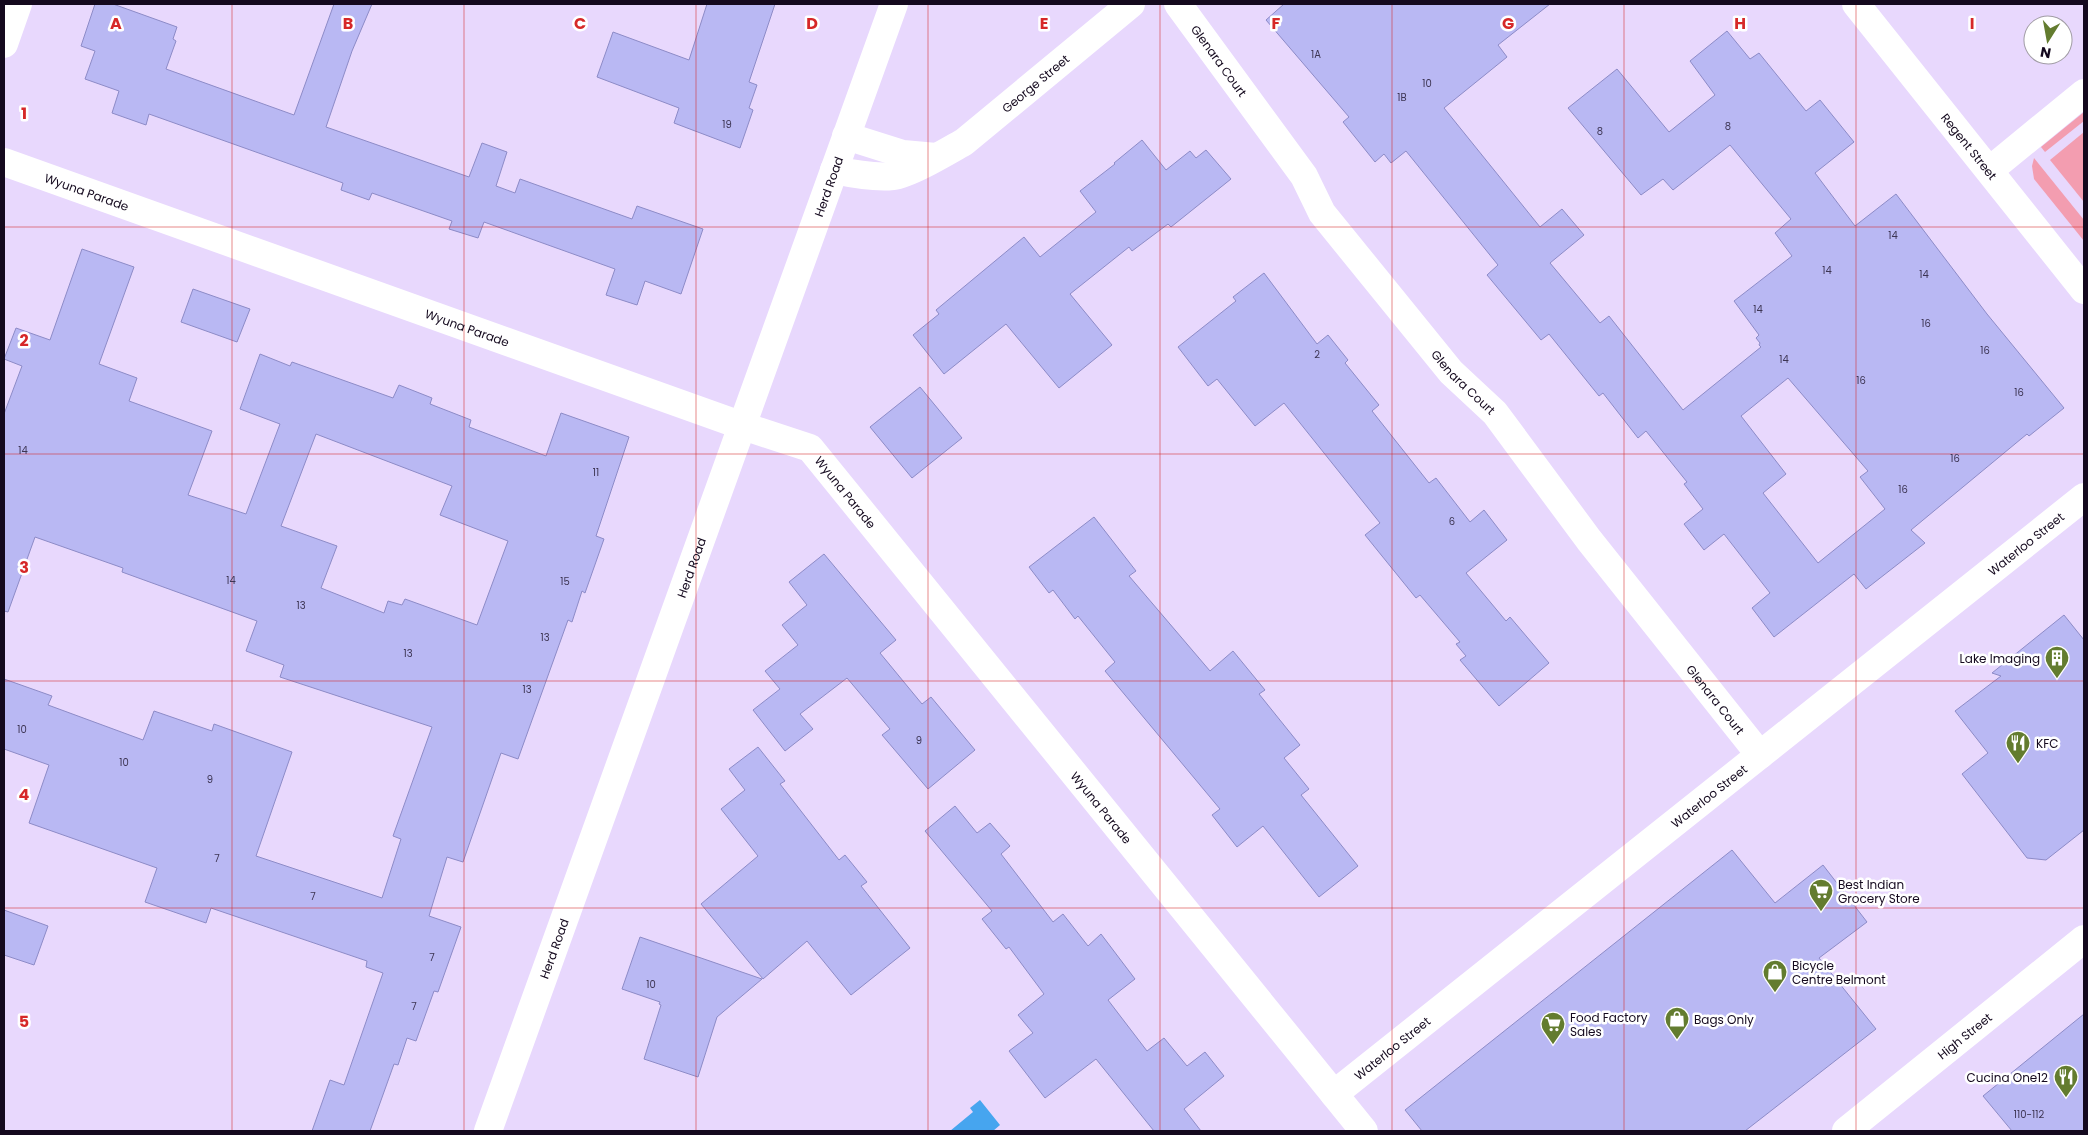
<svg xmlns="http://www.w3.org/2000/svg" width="2088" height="1135" viewBox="0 0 2088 1135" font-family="Poppins,sans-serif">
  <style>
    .green { fill: #f39db0 }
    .water { fill: #46a5ef }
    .building { fill: #b9b8f3; stroke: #8d8bc7; fill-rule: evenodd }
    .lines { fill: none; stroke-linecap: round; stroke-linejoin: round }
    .minor { stroke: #fff; stroke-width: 28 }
    .grid { fill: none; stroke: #d62828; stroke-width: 1; stroke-opacity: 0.55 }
    .labels { text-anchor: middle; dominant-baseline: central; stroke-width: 5; stroke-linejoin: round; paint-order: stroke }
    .number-label { font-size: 10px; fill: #3d3553 }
    .street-label { font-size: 12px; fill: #14091e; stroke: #fff }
    .poi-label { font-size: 12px; fill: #14091e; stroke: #fff; text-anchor: start }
    .grid-label { font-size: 16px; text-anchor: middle; font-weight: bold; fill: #d62828; stroke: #fff; stroke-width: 5; stroke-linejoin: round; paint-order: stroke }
  </style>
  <rect width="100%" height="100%" fill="#e8d8fd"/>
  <!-- green -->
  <g class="green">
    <polygon points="2084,112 2084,121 2045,152 2041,147"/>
    <polygon points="2084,132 2084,202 2050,160"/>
    <polygon points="2034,158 2084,220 2084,241 2034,179 2032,166"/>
  </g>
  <!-- water -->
  <polygon class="water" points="980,1100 1000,1125 993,1131 950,1131 973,1112 970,1108"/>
  <!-- building -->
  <g class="building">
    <polygon points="95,4 113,4 177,27 173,39 176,41 166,69 294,115 334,4 372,4 352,51 326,127 469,177 482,143 507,152 496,186 515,193 520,179 632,219 637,206 703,229 681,294 645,281 637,305 606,295 615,269 484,222 478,238 449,229 452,221 372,193 369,200 341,190 343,183 149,114 146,125 112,113 119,91 85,79 95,51 81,46"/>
    <polygon points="707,4 775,4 749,82 757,85 749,108 753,110 740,148 674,123 679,108 597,77 613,32 689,60"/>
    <path d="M 1284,4 L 1550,4 L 1498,45 L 1507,57 L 1444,108 L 1540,227 L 1562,209 L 1584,235 L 1550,263 L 1600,323 L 1609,316 L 1683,410 L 1761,347 L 1759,345 L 1760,343 L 1756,338 L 1759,335 L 1734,301 L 1792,256 L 1775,233 L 1791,219 L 1730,145 L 1673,190 L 1663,179 L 1641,195 L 1568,108 L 1617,69 L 1669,132 L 1715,95 L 1690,61 L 1727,31 L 1750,59 L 1759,53 L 1806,111 L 1820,100 L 1854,142 L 1815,173 L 1855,226 L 1896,194 L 1987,314 L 2064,408 L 2029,436 L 2027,434 L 1911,530 L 1925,543 L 1866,589 L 1854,574 L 1774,637 L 1752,608 L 1770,593 L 1724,534 L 1704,550 L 1684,524 L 1703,509 L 1684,484 L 1687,482 L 1646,431 L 1638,438 L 1603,393 L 1599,396 L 1549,334 L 1541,340 L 1487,275 L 1498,265 L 1406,151 L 1391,163 L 1384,154 L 1375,162 L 1343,122 L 1349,117 L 1266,20 ZM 1788,378 L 1868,471 L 1860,477 L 1885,509 L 1818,563 L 1763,493 L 1786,474 L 1741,416 Z"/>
    <polygon points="1142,140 1166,170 1190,151 1196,158 1206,150 1231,179 1171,227 1168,224 1132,251 1129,247 1070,294 1112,345 1059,388 1006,324 944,374 913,335 939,314 936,310 1024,237 1040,257 1096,212 1080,191 1115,164 1114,163"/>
    <path d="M 82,249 L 134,267 L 99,364 L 137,378 L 129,401 L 212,431 L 188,495 L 246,514 L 280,424 L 240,409 L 260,354 L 290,366 L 292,362 L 393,398 L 399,385 L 432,398 L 430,404 L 471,420 L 469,427 L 546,456 L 561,413 L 629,437 L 596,536 L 604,539 L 585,593 L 582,591 L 572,622 L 568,620 L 518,759 L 501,753 L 463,862 L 447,857 L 429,916 L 461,927 L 438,992 L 434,991 L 416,1041 L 407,1038 L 398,1065 L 394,1064 L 370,1131 L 312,1131 L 330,1080 L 344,1085 L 383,973 L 366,967 L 367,961 L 211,908 L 206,923 L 145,902 L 157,868 L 29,823 L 49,765 L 4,749 L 4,679 L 52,696 L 48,705 L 143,740 L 154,711 L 212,731 L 214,724 L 292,752 L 256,856 L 382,898 L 401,839 L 393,836 L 432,727 L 280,677 L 284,665 L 246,651 L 257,621 L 122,572 L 123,568 L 35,537 L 8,612 L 4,611 L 4,414 L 22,366 L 4,359 L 16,328 L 50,340 ZM 316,434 L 452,486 L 440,515 L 508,541 L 477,625 L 405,599 L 402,605 L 388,601 L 384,613 L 321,588 L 337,546 L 281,526 Z"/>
    <polygon points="1264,273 1317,344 1328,335 1348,360 1345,363 1379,405 1372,411 1429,483 1436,478 1470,522 1484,510 1507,540 1466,573 1506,621 1510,617 1549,663 1499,706 1460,660 1466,656 1456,644 1460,642 1420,595 1416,598 1365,535 1380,523 1284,403 1255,426 1217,379 1208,386 1178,347 1236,301 1233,297"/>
    <polygon points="193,289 250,309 237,342 181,322"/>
    <polygon points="920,387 962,438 912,478 870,427"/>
    <polygon points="1094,517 1136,571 1129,576 1210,671 1233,651 1265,690 1259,694 1300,745 1284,758 1309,789 1301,795 1358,866 1319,897 1263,826 1237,847 1212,815 1220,809 1105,671 1115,662 1078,616 1075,619 1053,590 1049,593 1029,567"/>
    <polygon points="824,554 896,640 880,653 922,704 931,697 975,750 928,789 882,735 890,729 847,678 800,714 813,729 785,751 753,710 780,689 765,671 798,645 782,625 807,605 789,582"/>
    <polygon points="2064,615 2084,640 2084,830 2046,860 2027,858 1962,774 1988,753 1955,711 2001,676 1992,673"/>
    <polygon points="758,747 785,781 780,784 839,860 845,855 867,882 861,886 910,948 851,995 807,941 763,979 701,904 758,856 721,809 745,790 729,769"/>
    <polygon points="955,806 977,833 990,823 1010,846 1001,854 1053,922 1063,914 1088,946 1101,934 1135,979 1108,1000 1147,1051 1164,1038 1187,1066 1205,1052 1224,1076 1184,1109 1201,1131 1154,1131 1096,1059 1045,1098 1009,1051 1033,1033 1018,1015 1044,994 1009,947 1006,949 982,919 992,911 925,831"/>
    <polygon points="1732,850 1775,903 1823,865 1867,922 1819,958 1876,1029 1745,1131 1422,1131 1405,1110"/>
    <polygon points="4,910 48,926 34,965 4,955"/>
    <polygon points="640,937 762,979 717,1017 698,1077 644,1059 661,1005 659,1004 660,1002 622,989"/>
    <polygon points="2084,1014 2084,1131 2012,1131 1983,1096"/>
  </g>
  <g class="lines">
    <!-- minor -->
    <g class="minor">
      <path id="s1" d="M 1178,4 L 1304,176 L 1322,213 L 1451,372 L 1495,413 L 1589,540 L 1760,755"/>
      <path id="s2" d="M 1856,4 L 2084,290"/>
      <polyline points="4,44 18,4"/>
      <polyline points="846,136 903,154 936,157"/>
      <path id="s3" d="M 4,162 L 743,426 L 810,448 L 1364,1131"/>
      <path id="s4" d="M 834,170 C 853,174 874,178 893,176 C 910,174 948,151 964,142 L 1131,4"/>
      <polyline points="1990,170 2084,93"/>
      <path id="s5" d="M 1334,1094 L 2084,497"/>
      <path id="s6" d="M 488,1131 L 894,4"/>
      <path id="s7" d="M 1846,1131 L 2084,939"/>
    </g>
  </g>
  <!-- grid -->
  <path class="grid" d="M 232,4 L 232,1131M 464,4 L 464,1131M 696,4 L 696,1131M 928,4 L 928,1131M 1160,4 L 1160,1131M 1392,4 L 1392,1131M 1624,4 L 1624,1131M 1856,4 L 1856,1131M 4,227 L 2084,227M 4,454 L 2084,454M 4,681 L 2084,681M 4,908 L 2084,908"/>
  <!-- icons -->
  <defs>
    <symbol id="building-pin" viewBox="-11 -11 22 30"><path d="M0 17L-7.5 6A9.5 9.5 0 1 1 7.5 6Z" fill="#637c2f" stroke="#fff"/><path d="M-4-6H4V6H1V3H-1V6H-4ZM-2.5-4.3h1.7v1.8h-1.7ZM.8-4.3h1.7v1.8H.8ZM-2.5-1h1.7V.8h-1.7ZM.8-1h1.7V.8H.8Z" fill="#fff"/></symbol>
    <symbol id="restaurant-pin" viewBox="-11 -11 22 30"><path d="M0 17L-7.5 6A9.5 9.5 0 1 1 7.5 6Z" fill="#637c2f" stroke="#fff"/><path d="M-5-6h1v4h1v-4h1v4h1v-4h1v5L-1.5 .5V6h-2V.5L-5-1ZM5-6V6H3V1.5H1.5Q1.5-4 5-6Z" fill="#fff"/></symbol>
    <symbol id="supermarket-pin" viewBox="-11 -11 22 30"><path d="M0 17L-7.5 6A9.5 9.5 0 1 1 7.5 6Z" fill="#637c2f" stroke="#fff"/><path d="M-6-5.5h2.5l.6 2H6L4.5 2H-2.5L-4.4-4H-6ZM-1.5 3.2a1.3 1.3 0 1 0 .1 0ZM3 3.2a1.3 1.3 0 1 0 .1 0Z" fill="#fff"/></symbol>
    <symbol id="shop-pin" viewBox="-11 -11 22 30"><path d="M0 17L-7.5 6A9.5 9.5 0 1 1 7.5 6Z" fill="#637c2f" stroke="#fff"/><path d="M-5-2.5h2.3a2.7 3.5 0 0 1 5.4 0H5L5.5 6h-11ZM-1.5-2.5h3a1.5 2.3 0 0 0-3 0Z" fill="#fff"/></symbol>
  </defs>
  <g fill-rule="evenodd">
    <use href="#building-pin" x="2043" y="644" width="28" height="38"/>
    <use href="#restaurant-pin" x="2004" y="729" width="28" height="38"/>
    <use href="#supermarket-pin" x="1807" y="877" width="28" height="38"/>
    <use href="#shop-pin" x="1761" y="958" width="28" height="38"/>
    <use href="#shop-pin" x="1663" y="1005" width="28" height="38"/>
    <use href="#supermarket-pin" x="1539" y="1010" width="28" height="38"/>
    <use href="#restaurant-pin" x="2052" y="1063" width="28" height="38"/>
  </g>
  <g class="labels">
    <!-- number labels -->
    <g class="number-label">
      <text x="1316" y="54">1A</text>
      <text x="1427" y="83">10</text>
      <text x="1402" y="97">1B</text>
      <text x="727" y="124">19</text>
      <text x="1728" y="126">8</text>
      <text x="1600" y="131">8</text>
      <text x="1893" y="235">14</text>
      <text x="1827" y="270">14</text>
      <text x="1924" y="274">14</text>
      <text x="1758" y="309">14</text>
      <text x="1926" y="323">16</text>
      <text x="1985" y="350">16</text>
      <text x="1317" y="354">2</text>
      <text x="1784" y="359">14</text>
      <text x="1861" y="380">16</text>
      <text x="2019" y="392">16</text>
      <text x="23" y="450">14</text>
      <text x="1955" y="458">16</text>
      <text x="596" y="472">11</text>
      <text x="1903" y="489">16</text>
      <text x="1452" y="521">6</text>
      <text x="231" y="580">14</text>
      <text x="565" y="581">15</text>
      <text x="301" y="605">13</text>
      <text x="545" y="637">13</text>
      <text x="408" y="653">13</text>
      <text x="527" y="689">13</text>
      <text x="22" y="729">10</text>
      <text x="919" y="740">9</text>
      <text x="124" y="762">10</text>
      <text x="210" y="779">9</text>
      <text x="217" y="858">7</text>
      <text x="313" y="896">7</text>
      <text x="432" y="957">7</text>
      <text x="651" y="984">10</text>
      <text x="414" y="1006">7</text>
      <text x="2029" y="1114">110-112</text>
    </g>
    <!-- street labels -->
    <g class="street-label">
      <text stroke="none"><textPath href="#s1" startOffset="70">Glenara Court</textPath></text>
      <text stroke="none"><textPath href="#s4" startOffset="231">George Street</textPath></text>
      <text stroke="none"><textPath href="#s2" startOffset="182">Regent Street</textPath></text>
      <text stroke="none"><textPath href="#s6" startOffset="1004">Herd Road</textPath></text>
      <text stroke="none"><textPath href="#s3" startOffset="88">Wyuna Parade</textPath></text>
      <text stroke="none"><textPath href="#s3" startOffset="492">Wyuna Parade</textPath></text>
      <text stroke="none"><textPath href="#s1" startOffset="475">Glenara Court</textPath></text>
      <text stroke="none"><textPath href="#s3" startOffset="912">Wyuna Parade</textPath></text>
      <text stroke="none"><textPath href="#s5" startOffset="884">Waterloo Street</textPath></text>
      <text stroke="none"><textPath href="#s6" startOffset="599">Herd Road</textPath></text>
      <text stroke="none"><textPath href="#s1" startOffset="881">Glenara Court</textPath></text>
      <text stroke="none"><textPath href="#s5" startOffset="479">Waterloo Street</textPath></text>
      <text stroke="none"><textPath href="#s3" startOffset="1318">Wyuna Parade</textPath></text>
      <text stroke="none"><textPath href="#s6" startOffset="194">Herd Road</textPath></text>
      <text stroke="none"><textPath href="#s7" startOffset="152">High Street</textPath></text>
      <text stroke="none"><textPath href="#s5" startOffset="74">Waterloo Street</textPath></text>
    </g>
    <!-- poi labels -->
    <g class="poi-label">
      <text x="2040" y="658" text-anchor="end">Lake Imaging</text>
      <text x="2036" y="743">KFC</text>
      <text x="1838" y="884">Best Indian<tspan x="1838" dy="14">Grocery Store</tspan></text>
      <text x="1792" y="965">Bicycle<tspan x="1792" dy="14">Centre Belmont</tspan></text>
      <text x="1570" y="1017">Food Factory<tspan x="1570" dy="14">Sales</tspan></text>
      <text x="1694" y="1019">Bags Only</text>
      <text x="2048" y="1077" text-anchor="end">Cucina One12</text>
    </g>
  </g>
  <g class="grid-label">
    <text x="116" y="29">A</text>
    <text x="348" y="29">B</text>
    <text x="580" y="29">C</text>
    <text x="812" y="29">D</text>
    <text x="1044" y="29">E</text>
    <text x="1276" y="29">F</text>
    <text x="1508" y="29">G</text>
    <text x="1740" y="29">H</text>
    <text x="1972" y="29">I</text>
    <text x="24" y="119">1</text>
    <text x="24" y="346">2</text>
    <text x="24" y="573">3</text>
    <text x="24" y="800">4</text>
    <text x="24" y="1027">5</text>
  </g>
  <!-- border -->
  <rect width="2088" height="1135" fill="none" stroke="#14091e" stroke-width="10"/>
  <!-- north arrow -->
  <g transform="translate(2048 40) rotate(191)"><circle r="24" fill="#ffffff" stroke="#a19da5"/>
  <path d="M0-4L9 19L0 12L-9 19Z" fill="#637c2f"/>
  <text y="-8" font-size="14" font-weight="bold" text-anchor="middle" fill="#14091e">N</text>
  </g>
</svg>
